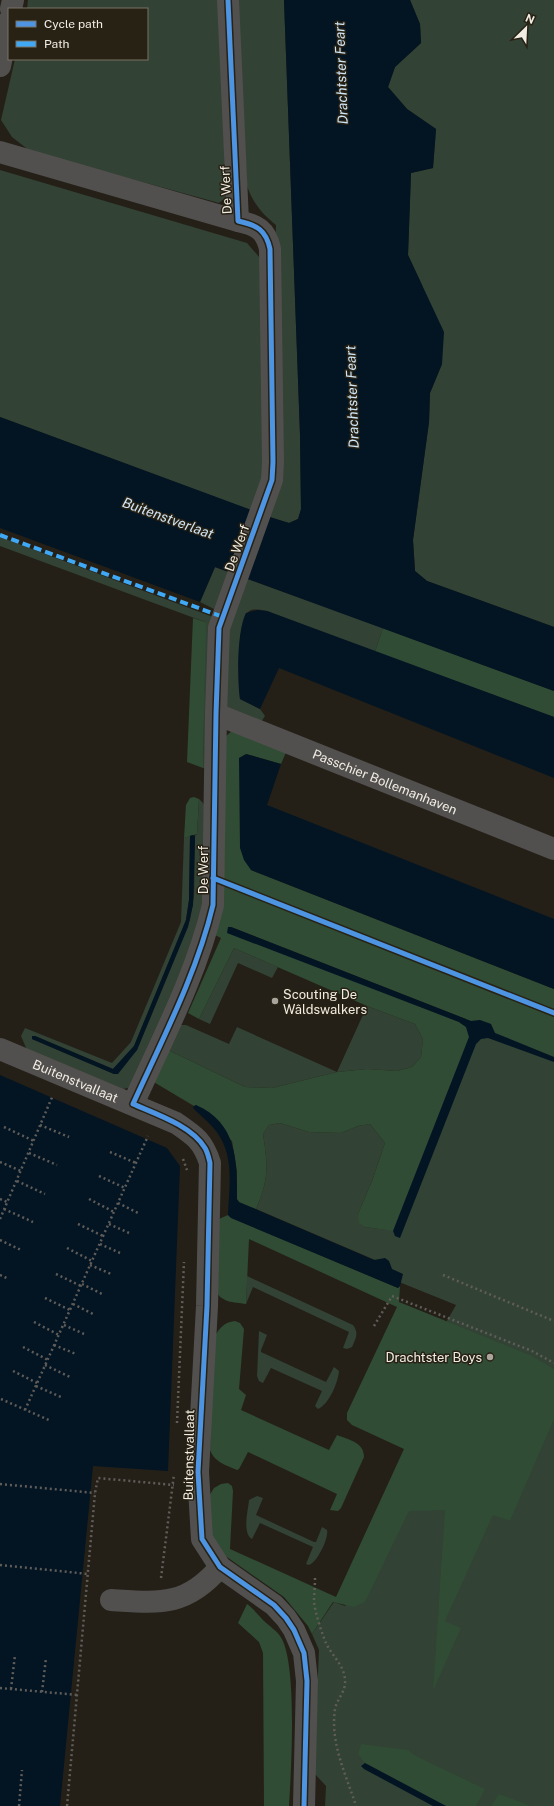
<svg xmlns="http://www.w3.org/2000/svg" width="554" height="1806" viewBox="0 0 554 1806" font-family="'Public Sans',sans-serif">
  <style>
    .green { fill: #324234 }
    .forest { fill: #304c35 }
    .water { fill: #031423 }
    .lines { fill: none; stroke-linecap: round; stroke-linejoin: round }
    .path { stroke: #605d59; stroke-width: 2.5; stroke-dasharray: 2 3; stroke-linecap: butt }
    .minor { stroke: #52504e; stroke-width: 22 }
    .quiet { stroke: #3fa9f5; stroke-width: 4; stroke-dasharray: 8 4; stroke-linecap: butt }
    .cycleway-casing { stroke: #282214; stroke-width: 8 }
    .cycleway { stroke: #4d94e3; stroke-width: 5 }
    .poi-dot { fill: #a9a59d; stroke: #282214; stroke-width: 1.5 }
    .labels { text-anchor: middle; dominant-baseline: central; stroke-width: 3; stroke-linejoin: round; paint-order: stroke }
    .street-label { font-size: 13px; fill: #f1ede4; stroke: #282214 }
    .poi-label { font-size: 13px; fill: #f1ede4; stroke: #282214; text-anchor: start }
    .water-label { font-size: 14px; font-style: italic; fill: #cee5f7; stroke: #282214 }
  </style>
  <rect width="100%" height="100%" fill="#242018"/>
  <!-- green -->
  <g class="green">
    <polygon points="28,0 219,0 226,197 219,203 30,151 12,137 1,120 15,59 147,59 147,9 27,9"/>
    <path d="M 238,0 L 284,0 L 300,434 L 301,510 L 298,519 L 289,523 L 269,517 L 276,225 C 262,214 253,203 247,186 Z"/>
    <polygon points="410,0 554,0 554,627 427,581 415,571 413,540 429,422 430,393 442,364 422,285 408,255 411,173 433,168 436,129 407,109 388,87 395,67 421,43 420,24"/>
    <polygon points="0,170 247,243 260,258 265,473 253,511 0,417"/>
    <polygon points="0,537 213,617 208,769 203,768 205,622 0,546"/>
    <polygon points="215,567 231,573 218,611 200,602"/>
    <path d="M 245,578 L 383,628 L 375,652 L 267,611 C 262,610 256,609 251,610 C 235,617 240,683 240,699 L 260,709 L 265,716 L 261,722 L 226,707 L 227,632 Z"/>
    <polygon points="199,799 203,803 207,812 206,886 200,928 132,1087 123,1089 27,1050 21,1036 25,1028 112,1063 131,1042 181,922 184,838 190,836 189,900 186,920 134,1046 113,1069 35,1036 32,1037 32,1039 114,1074 137,1050 190,920 194,896 195,836 197,834"/>
    <polygon points="234,948 278,967 272,978 238,963 210,1024 199,1019"/>
    <polygon points="367,1006 415,1024 423,1039 421,1057 412,1067 397,1071 367,1069 337,1072 272,1088 245,1087 166,1049 180,1025 186,1025 229,1044 237,1027 337,1072"/>
    <path d="M 470,1009 L 554,1044 L 554,1806 L 325,1806 L 326,1786 L 314,1773 L 319,1650 L 312,1634 L 334,1602 L 345,1606 L 433,1427 L 396,1410 L 456,1305 L 372,1271 L 375,1260 L 256,1209 C 269,1179 268,1166 263,1134 L 269,1125 L 280,1123 L 309,1132 L 341,1133 L 358,1126 L 370,1124 L 385,1143 L 372,1181 L 358,1214 L 365,1227 L 388,1230 Z"/>
    <path d="M 247,1276 L 353,1325 C 359,1333 356,1338 352,1347 L 347,1349 L 343,1348 L 349,1332 L 253,1287 L 246,1304 Z"/>
    <path d="M 259,1331 L 267,1335 L 261,1350 L 261,1352 L 326,1382 L 334,1367 L 339,1371 C 338,1383 329,1404 318,1409 L 315,1406 L 322,1391 L 271,1368 L 263,1383 L 259,1381 L 257,1376 Z"/>
    <path d="M 257,1496 L 263,1498 L 256,1515 L 314,1542 L 316,1542 L 322,1527 L 327,1530 C 329,1538 317,1563 309,1565 L 306,1564 L 313,1547 L 260,1523 L 252,1539 C 242,1533 248,1511 249,1500 Z"/>
  </g>
  <!-- forest -->
  <g class="forest">
    <polygon points="193,618 205,622 206,625 203,768 187,762"/>
    <polygon points="383,628 554,691 554,717 375,652"/>
    <path d="M 233,730 L 287,750 L 281,764 L 246,754 L 251,870 L 554,989 L 554,1057 L 495,1033 L 491,1024 L 480,1020 L 471,1021 L 231,927 L 228,927 L 459,1022 L 466,1027 L 469,1037 L 393,1231 L 365,1227 L 359,1223 L 358,1214 L 372,1181 L 385,1143 L 370,1124 L 358,1126 L 341,1133 L 309,1132 L 280,1123 L 269,1125 L 263,1134 C 268,1166 269,1179 256,1209 L 239,1203 L 237,1200 L 237,1171 L 232,1141 L 196,1105 L 194,1106 L 152,1081 L 166,1049 L 245,1087 L 272,1088 L 337,1072 L 367,1069 L 397,1071 L 412,1067 L 421,1057 L 423,1039 L 415,1024 L 367,1006 L 234,948 L 199,1019 L 188,1013 L 221,938 L 213,934 L 224,738 Z"/>
    <polygon points="194,797 199,799 197,834 184,838 186,805 190,798"/>
    <path d="M 228,1215 L 232,1218 L 398,1288 L 400,1286 L 399,1302 L 532,1356 L 554,1369 L 554,1419 L 510,1521 L 493,1515 L 445,1621 L 461,1628 L 433,1691 L 445,1510 L 409,1511 L 365,1602 L 354,1607 L 333,1602 L 312,1634 L 308,1626 L 284,1597 L 224,1555 L 212,1536 L 209,1496 L 214,1488 L 221,1484 L 228,1483 L 232,1486 L 233,1491 L 230,1549 L 336,1597 L 404,1449 L 352,1425 L 347,1420 L 347,1413 L 397,1307 L 249,1239 L 246,1304 C 233,1302 222,1303 215,1290 L 219,1219 Z"/>
    <path d="M 235,1321 L 240,1323 L 244,1329 L 239,1389 L 246,1395 L 241,1410 L 329,1450 L 337,1435 C 349,1440 364,1442 364,1457 L 341,1508 L 338,1511 L 330,1510 L 337,1494 L 248,1452 L 239,1469 L 237,1470 C 226,1465 214,1462 210,1450 L 214,1339 C 218,1329 224,1322 235,1321 Z"/>
    <path d="M 247,1604 C 254,1609 258,1615 264,1621 C 269,1626 276,1630 280,1636 C 298,1660 291,1773 289,1806 L 264,1806 L 263,1653 L 259,1642 L 238,1623 Z"/>
    <polygon points="361,1744 408,1750 414,1755 485,1789 476,1806 446,1806 365,1763 358,1754"/>
    <polygon points="499,1794 526,1804 530,1806 491,1806"/>
  </g>
  <!-- water -->
  <g class="water">
    <polygon points="284,0 410,0 420,24 421,43 395,67 388,87 407,109 436,129 433,168 411,173 408,255 444,332 442,364 430,393 429,422 413,540 415,571 427,581 554,627 554,691 215,567 200,602 0,528 0,417 273,518 289,523 298,519 301,509 300,434"/>
    <path d="M 257,610 L 267,611 L 554,717 L 554,778 L 279,668 L 260,709 L 240,699 C 237,678 237,631 246,613 Z"/>
    <polygon points="246,754 281,764 267,805 554,919 554,989 251,870 244,860 240,848 239,758"/>
    <polygon points="192,835 195,836 193,905 188,927 137,1050 118,1074 114,1074 32,1039 32,1036 35,1036 113,1069 134,1046 186,920 189,900 190,839 190,836"/>
    <polygon points="228,927 231,927 471,1021 480,1020 491,1024 495,1033 554,1057 554,1062 488,1038 481,1039 476,1044 400,1238 395,1236 393,1231 469,1037 466,1027 459,1022 227,933"/>
    <polygon points="0,1075 167,1148 180,1166 168,1471 93,1466 60,1806 0,1806"/>
    <path d="M 196,1105 C 237,1123 237,1160 237,1199 L 239,1202 L 374,1260 L 385,1258 L 389,1261 L 392,1269 L 403,1274 L 400,1286 L 398,1288 L 231,1218 L 228,1215 C 229,1186 235,1156 216,1131 C 210,1123 201,1116 194,1109 L 193,1107 Z"/>
    <polygon points="365,1763 446,1806 433,1806 364,1769 361,1766"/>
  </g>
  <g class="lines">
    <!-- path -->
    <g class="path">
      <polyline points="40,1125 69,1137"/>
      <polyline points="4,1127 34,1141"/>
      <polyline points="110,1152 136,1163"/>
      <polyline points="29,1153 57,1165"/>
      <polyline points="183,1159 187,1170"/>
      <polyline points="0,1162 21,1171"/>
      <polyline points="99,1176 125,1188"/>
      <polyline points="17,1181 45,1194"/>
      <polyline points="0,1199 7,1202"/>
      <polyline points="89,1199 114,1212"/>
      <polyline points="118,1203 138,1213"/>
      <polyline points="4,1209 33,1222"/>
      <polyline points="0,1219 53,1095"/>
      <polyline points="78,1224 103,1236"/>
      <polyline points="109,1224 129,1233"/>
      <polyline points="0,1240 21,1250"/>
      <polyline points="100,1244 120,1253"/>
      <polyline points="67,1248 92,1261"/>
      <polyline points="90,1265 111,1274"/>
      <polyline points="56,1274 81,1286"/>
      <polyline points="0,1275 9,1279"/>
      <polyline points="443,1275 554,1321"/>
      <polyline points="82,1284 102,1294"/>
      <polyline points="45,1298 70,1310"/>
      <polyline points="73,1304 93,1314"/>
      <polyline points="34,1322 59,1335"/>
      <polyline points="64,1325 84,1334"/>
      <polyline points="374,1326 392,1296 532,1351 554,1363"/>
      <polyline points="54,1345 76,1354"/>
      <polyline points="23,1347 48,1360"/>
      <polyline points="45,1365 70,1377"/>
      <polyline points="13,1371 37,1383"/>
      <polyline points="36,1386 61,1397"/>
      <polyline points="1,1399 51,1421"/>
      <polyline points="25,1410 148,1136"/>
      <polyline points="177,1423 184,1262"/>
      <polyline points="0,1484 95,1493"/>
      <polyline points="0,1565 88,1574"/>
      <polyline points="161,1578 174,1474"/>
      <path d="M 315,1578 C 315,1586 314,1594 314,1602 C 315,1612 322,1634 326,1643 C 332,1656 345,1666 345,1681 C 346,1691 337,1699 335,1709 C 330,1744 346,1774 356,1806"/>
      <polyline points="0,1688 78,1695"/>
      <polyline points="11,1689 15,1655"/>
      <polyline points="42,1692 46,1658"/>
      <polyline points="19,1806 22,1770"/>
      <polyline points="67,1806 95,1493 98,1478 174,1485"/>
    </g>
    <!-- minor -->
    <g class="minor">
      <polyline points="11,9 13,0"/>
      <polyline points="0,66 9,21"/>
      <polyline points="0,152 238,221"/>
      <path id="s1" d="M 216,714 L 554,849"/>
      <path id="s2" d="M 0,1049 L 176,1123 C 195,1136 203,1141 210,1163 L 207,1306 L 198,1472 L 202,1539 L 220,1567 L 274,1605 L 286,1618 L 294,1630 L 304,1653 L 307,1681 L 304,1806"/>
      <path d="M 133,1104 C 162,1040 197,973 213,905 L 216,714 L 219,628 L 272,480 L 273,462 L 270,249 C 266,230 257,225 238,221 L 228,0"/>
      <path d="M 111,1600 C 159,1603 186,1607 220,1567"/>
    </g>
    <!-- quiet -->
    <polyline class="quiet" points="0,535 223,617"/>
    <defs>
      <g id="cycleway">
        <path d="M 228,0 L 238,221 C 257,225 266,230 270,249 L 273,462 L 272,480 L 219,628 L 216,714 L 213,905 C 197,973 162,1040 133,1104 C 156,1114 192,1126 205,1148 C 208,1153 209,1159 210,1163 L 207,1306 L 198,1472 L 202,1539 L 220,1567 L 274,1605 L 286,1618 L 294,1630 L 304,1653 L 307,1681 L 304,1806"/>
        <polyline points="213,878 554,1013"/>
      </g>
    </defs>
    <!-- cycleway casing -->
    <use href="#cycleway" class="cycleway-casing"/>
    <!-- cycleway -->
    <use href="#cycleway" class="cycleway"/>
  </g>
  <!-- markers -->
  <g class="poi-dot">
    <circle cx="275" cy="1001" r="4"/>
    <circle cx="490" cy="1357" r="4"/>
  </g>
  <g class="labels">
    <!-- street labels -->
    <g class="street-label">
      <text transform="translate(226 190) rotate(-93)">De Werf</text>
      <text transform="translate(237 548) rotate(-70)">De Werf</text>
      <text stroke="none"><textPath href="#s1" startOffset="182">Passchier Bollemanhaven</textPath></text>
      <text transform="translate(203 870) rotate(-90)">De Werf</text>
      <text stroke="none"><textPath href="#s2" startOffset="82">Buitenstvallaat</textPath></text>
      <text transform="translate(189 1455) rotate(-89)">Buitenstvallaat</text>
    </g>
    <!-- poi labels -->
    <g class="poi-label">
      <text x="283" y="994">Scouting De<tspan x="283" dy="15">Wâldswalkers</tspan></text>
      <text x="482" y="1357" text-anchor="end">Drachtster Boys</text>
    </g>
    <!-- water labels -->
    <g class="water-label">
      <text transform="translate(341 73) rotate(-92)">Drachtster Feart</text>
      <text transform="translate(352 397) rotate(-92)">Drachtster Feart</text>
      <text transform="translate(168 518) rotate(20)">Buitenstverlaat</text>
    </g>
  </g>
  <!-- legend -->
  <rect x="8" y="8" width="140" height="52" fill="#282214" stroke="#787367"/>
  <rect x="16" y="21" width="20" height="6" fill="#4d94e3" stroke="#787367"/>
  <text x="44" y="28" font-size="12" fill="#f1ede4">Cycle path</text>
  <rect x="16" y="41" width="20" height="6" fill="#3fa9f5" stroke="#787367"/>
  <text x="44" y="48" font-size="12" fill="#f1ede4">Path</text>
  <!-- north arrow -->
  <g transform="translate(526 28) rotate(24)" stroke="#282214" stroke-width="3" paint-order="stroke">
  <path d="M0-3L7 15L0 10L-7 15Z" fill="#f1ede4"/>
  <text y="-6" font-size="11" font-weight="bold" text-anchor="middle" fill="#f1ede4">N</text>
  </g>
</svg>
